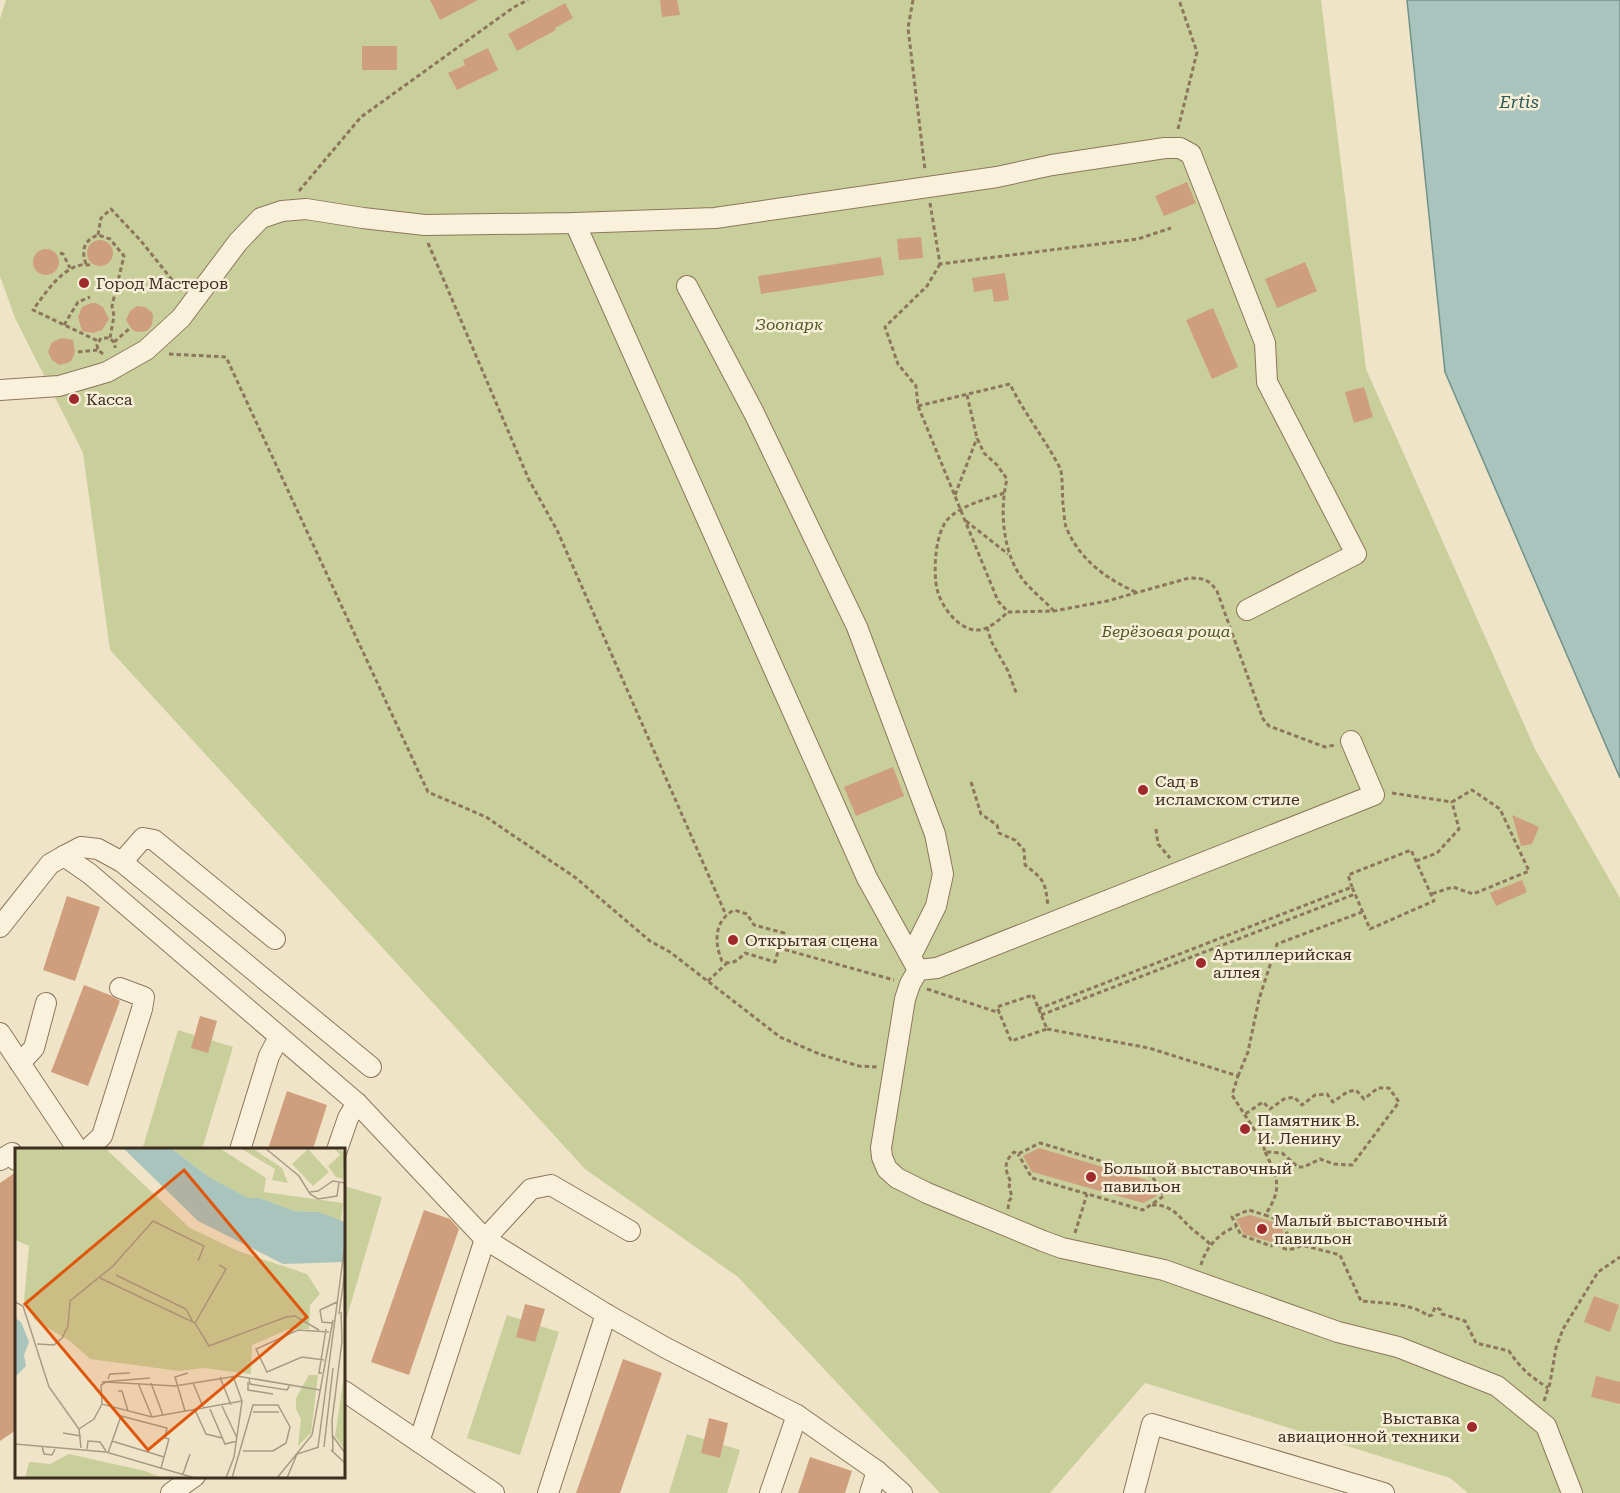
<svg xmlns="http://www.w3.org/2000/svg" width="1620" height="1493" viewBox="0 0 1620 1493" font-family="'Roboto Serif',serif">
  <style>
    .green { fill: #c9cf9b }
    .water { fill: #a9c4bc; stroke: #6f938a; stroke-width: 1.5 }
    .building { fill: #cf9f7d }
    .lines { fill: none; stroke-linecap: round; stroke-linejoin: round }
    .minor-casing { stroke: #8d765c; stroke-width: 22 }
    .path { stroke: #8d765c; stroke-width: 3; stroke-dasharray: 4.5 3; stroke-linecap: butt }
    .minor { stroke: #faf1dc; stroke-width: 20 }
    .poi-dot { fill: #9e2a2b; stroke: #f7eed8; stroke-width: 2 }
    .labels { text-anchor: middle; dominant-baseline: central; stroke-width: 5; stroke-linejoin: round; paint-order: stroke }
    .poi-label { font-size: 16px; fill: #3d2e20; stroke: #f7eed8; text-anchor: start }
    .park-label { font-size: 16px; font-style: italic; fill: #4d5a26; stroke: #f7eed8 }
    .water-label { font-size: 18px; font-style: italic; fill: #2f5d5a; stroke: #f7eed8 }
    .inset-road { fill: none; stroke: #a89b85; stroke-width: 1.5 }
    .view { fill: #df570d; fill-opacity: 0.15; stroke: #df570d; stroke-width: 3 }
    .inset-edge { fill: none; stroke: #3d2e20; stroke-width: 3 }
  </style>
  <rect width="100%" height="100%" fill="#f0e4c8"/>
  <!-- green -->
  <g class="green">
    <polygon points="6,0 1321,0 1366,369 1535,749 1620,898 1620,1493 1468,1493 1450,1478 1145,1383 1050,1493 940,1493 738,1277 585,1169 110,650 83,453 15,318 0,276 0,19"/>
    <polygon points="178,1030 233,1047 202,1149 142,1150"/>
    <polygon points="344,1186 382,1197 344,1327"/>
    <polygon points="507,1315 559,1332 520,1455 467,1438"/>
    <polygon points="687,1434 740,1450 727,1493 669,1493"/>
  </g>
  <!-- water -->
  <polygon class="water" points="1407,0 1620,0 1620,778 1445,372"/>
  <!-- building -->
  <g class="building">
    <polygon points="430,0 478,0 440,20"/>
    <polygon points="660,0 677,0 680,15 662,17"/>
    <polygon points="565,3 573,18 555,28 556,30 517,51 508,34"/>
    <rect x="362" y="46" width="35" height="24"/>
    <polygon points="488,48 498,70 457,90 448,73 465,65 463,60"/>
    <polygon points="1187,182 1196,203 1164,216 1155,196"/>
    <polygon points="921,237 923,258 899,260 897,239"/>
    <circle cx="100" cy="253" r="13"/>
    <circle cx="46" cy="262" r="13"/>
    <polygon points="881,257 884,275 761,294 758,276"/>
    <polygon points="1305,262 1317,291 1277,308 1265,279"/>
    <polygon points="1005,273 1009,300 994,302 992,289 974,292 972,278"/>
    <polygon points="91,303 96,303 103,307 109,319 102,330 93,333 82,331 78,317 82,307"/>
    <polygon points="137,306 145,307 152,312 153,316 152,325 147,331 138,332 134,331 131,328 126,320 130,311"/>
    <polygon points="1213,308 1238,367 1212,379 1186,320"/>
    <polygon points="62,338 73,340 75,352 72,360 68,363 59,365 52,360 48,352 51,344 54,341"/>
    <polygon points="1364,387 1373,417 1354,423 1345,392"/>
    <polygon points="893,767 904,796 856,816 844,787"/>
    <polygon points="1512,815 1539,827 1532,844 1521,846"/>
    <polygon points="1522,880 1527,892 1496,906 1490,893"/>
    <polygon points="67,896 100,907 75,981 43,970"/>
    <polygon points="84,985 110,995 120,1001 88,1086 51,1072"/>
    <polygon points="200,1016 217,1021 208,1053 191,1048"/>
    <polygon points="287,1091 327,1105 313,1149 268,1149"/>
    <polygon points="1039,1148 1150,1181 1157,1196 1143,1203 1032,1172 1023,1156"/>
    <polygon points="16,1172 16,1430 0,1441 0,1183"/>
    <polygon points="424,1210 450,1219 459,1229 409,1375 371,1362"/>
    <polygon points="1250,1215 1280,1224 1285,1236 1271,1242 1244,1234 1236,1219"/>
    <polygon points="1594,1296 1619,1305 1610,1332 1584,1322"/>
    <polygon points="525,1304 545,1309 535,1342 516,1337"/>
    <polygon points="623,1359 662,1373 620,1493 576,1493"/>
    <polygon points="1596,1376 1620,1382 1620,1404 1591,1397"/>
    <polygon points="709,1418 728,1423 720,1458 701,1453"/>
    <polygon points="810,1457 852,1471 845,1493 798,1493"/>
  </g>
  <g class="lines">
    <defs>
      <g id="minor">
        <polyline points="575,223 867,878 918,970 910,984 905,999 881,1148 882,1157 887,1169 897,1178 927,1193 1043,1241 1062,1248 1164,1270 1338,1332 1398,1347 1497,1386 1546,1426 1572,1493"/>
        <polyline points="687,286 754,413 857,627 935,834 943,874 936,906 911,956"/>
        <polyline points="0,390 59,386 107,372 146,350 181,318 238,242 261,218 282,211 306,209 363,218 425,225 575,223 715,218 997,177 1052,165 1165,148 1180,148 1191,154 1265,343 1267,382 1356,554 1247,610"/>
        <polyline points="64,856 81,847 98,849 122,862 371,1067"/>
        <polyline points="122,862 143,838 154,840 275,939"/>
        <polyline points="0,927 50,864 64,856 90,874 357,1103 485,1239 606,1314 666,1348 797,1415 877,1471 902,1493"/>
        <polyline points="918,970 937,968 1374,795 1351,741"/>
        <polyline points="0,1033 78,1150"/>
        <polyline points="20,1063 34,1048 46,1003"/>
        <polyline points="87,1150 102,1136 142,1009 144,997 120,988"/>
        <polyline points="240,1150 269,1056 279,1037"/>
        <polyline points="337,1150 348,1118 357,1103"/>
        <polyline points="0,1160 12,1153 16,1160"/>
        <polyline points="344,1391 494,1493"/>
        <polyline points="419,1442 485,1239 531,1189 551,1185 630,1231"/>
        <polyline points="171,1493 195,1476"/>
        <polyline points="548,1493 606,1314"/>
        <polyline points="770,1493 797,1415"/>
        <polyline points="870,1493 877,1471"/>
        <polyline points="1134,1493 1152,1424 1384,1493"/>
      </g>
    </defs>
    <!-- minor casing -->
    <use href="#minor" class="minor-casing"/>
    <!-- path -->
    <g class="path">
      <polyline points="913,0 908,28 925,170"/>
      <polyline points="1178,129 1197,52 1179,0"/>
      <polyline points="299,191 361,117 514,7 528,0"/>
      <polyline points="930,203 940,264 1138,239 1171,228"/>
      <polyline points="98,235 101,218 111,209 141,241 181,291"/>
      <polyline points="428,243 529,480 557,530 726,915"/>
      <polyline points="60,253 63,254 70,268"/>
      <path d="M 86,264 C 81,250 84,240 98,235 L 110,239 L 124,256 L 112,306 L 114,316 L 110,338"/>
      <path d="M 940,264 L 927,286 L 885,327 L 898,364 L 916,386 L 918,406 L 998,601 L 1008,612 L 1054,611 L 1107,601 L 1189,578 C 1203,578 1209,579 1217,591 L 1263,719 L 1269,726 L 1325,747 L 1335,745"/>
      <path d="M 90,265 C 66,261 46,292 33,310 L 98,341"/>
      <polyline points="64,325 78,302 90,297"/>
      <polyline points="114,342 129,329"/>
      <polyline points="78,352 98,350"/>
      <polyline points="103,354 98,350 97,345 101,338 110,338 115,344 115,348"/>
      <polyline points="169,354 226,357 428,792 486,817 576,878 650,941 670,952 780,1037 819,1054 859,1066 877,1067"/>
      <path d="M 967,395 L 977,438 L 984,453 L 997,465 L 1007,479 C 999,511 1003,555 1024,581 C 1033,592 1045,601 1054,611"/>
      <path d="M 918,406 L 1010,384 C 1024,413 1045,439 1060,468 C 1063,475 1062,495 1063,504 C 1064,511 1064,520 1066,527 C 1079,559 1106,579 1136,592"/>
      <path d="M 1004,493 C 985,500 964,504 949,518 C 935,531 933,571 937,589 C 941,606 958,630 977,630 C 989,630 1000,619 1008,612"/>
      <polyline points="955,495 977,438"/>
      <polyline points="966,521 1008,554"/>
      <polyline points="987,627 991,641 1008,671 1017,695"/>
      <path d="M 971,782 L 981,814 L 997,825 L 999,833 L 1015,840 L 1024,850 L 1025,865 C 1045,880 1045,882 1048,906"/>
      <polyline points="1392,793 1452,802"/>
      <polyline points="1156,829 1158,844 1170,858"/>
      <polyline points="1416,861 1437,853 1459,829 1452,802 1472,790 1500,809 1529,871 1473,894 1453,887 1431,894"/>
      <path d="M 779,948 L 784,933 L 754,925 L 747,914 L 734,910 C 714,921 714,942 722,961 C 732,966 738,960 745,953 L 775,962 L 779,948 L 894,980"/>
      <polyline points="708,981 727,963"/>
      <polyline points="927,989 1000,1013"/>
      <polygon points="1033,995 1047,1029 1011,1041 997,1007"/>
      <polyline points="1038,1009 1352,887 1370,929 1434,901 1411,850 1348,875 1352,887"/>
      <polyline points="1041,1015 1355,894"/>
      <polyline points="1047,1029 1149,1048 1238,1076 1232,1095 1263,1143 1265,1152 1282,1153 1298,1167 1304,1167 1320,1159 1334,1164 1352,1165 1399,1102 1389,1088 1378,1088 1364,1099 1356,1090 1347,1092 1333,1102 1327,1094 1315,1095 1302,1105 1294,1097 1284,1099 1270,1109 1263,1102 1245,1114"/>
      <polyline points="1238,1076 1248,1052 1259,999 1277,944 1362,912"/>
      <path d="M 1265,1152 C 1278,1178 1283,1189 1265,1215 L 1282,1221 L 1289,1238 L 1271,1246 L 1241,1235 L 1232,1217 L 1249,1210 L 1265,1215"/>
      <path d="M 1152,1205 C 1172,1204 1179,1217 1192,1229 C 1198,1234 1205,1239 1211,1245"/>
      <path d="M 1008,1209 L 1009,1201 L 1012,1197 L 1009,1186 L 1011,1182 C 1005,1171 1003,1162 1014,1152 L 1018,1154 L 1040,1143 L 1152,1176 L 1164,1196 L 1143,1210 L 1032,1178 L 1018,1154"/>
      <polyline points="1075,1233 1087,1194"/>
      <path d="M 1277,1243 C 1283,1252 1294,1250 1302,1245 L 1340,1255 L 1361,1301 C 1380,1303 1413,1303 1428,1316 L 1432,1315 L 1435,1307 L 1441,1310 L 1442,1314 L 1465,1321 L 1476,1343 L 1509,1351 C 1521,1369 1530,1376 1548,1388"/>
      <path d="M 1201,1265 C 1205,1249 1219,1232 1236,1227"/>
      <polyline points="1544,1401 1550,1383 1556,1348 1563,1329 1598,1272 1620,1257"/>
    </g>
    <!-- minor -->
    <use href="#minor" class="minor"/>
  </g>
  <!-- markers -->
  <g class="poi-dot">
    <circle cx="84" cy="283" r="6"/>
    <circle cx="74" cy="399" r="6"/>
    <circle cx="1143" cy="790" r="6"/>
    <circle cx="733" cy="940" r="6"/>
    <circle cx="1201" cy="963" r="6"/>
    <circle cx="1245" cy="1129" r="6"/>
    <circle cx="1091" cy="1177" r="6"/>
    <circle cx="1262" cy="1229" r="6"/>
    <circle cx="1472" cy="1427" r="6"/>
  </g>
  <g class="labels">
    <!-- poi labels -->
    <g class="poi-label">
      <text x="96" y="283">Город Мастеров</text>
      <text x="86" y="399">Касса</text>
      <text x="1155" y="781">Сад в<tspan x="1155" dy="18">исламском стиле</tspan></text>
      <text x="745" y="940">Открытая сцена</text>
      <text x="1213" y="954">Артиллерийская<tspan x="1213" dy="18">аллея</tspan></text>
      <text x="1257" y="1120">Памятник В.<tspan x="1257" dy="18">И. Ленину</tspan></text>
      <text x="1103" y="1168">Большой выставочный<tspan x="1103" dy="18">павильон</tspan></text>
      <text x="1274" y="1220">Малый выставочный<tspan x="1274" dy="18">павильон</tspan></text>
      <text x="1460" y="1418" text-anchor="end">Выставка<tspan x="1460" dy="18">авиационной техники</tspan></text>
    </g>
    <!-- park labels -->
    <g class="park-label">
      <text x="789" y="324">Зоопарк</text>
      <text x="1166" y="631">Берёзовая роща</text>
    </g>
    <!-- water labels -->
    <g class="water-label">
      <text x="1519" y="101">Ertis</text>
    </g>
  </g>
  <!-- overview -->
  <g transform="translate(15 1148)">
    <rect width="330" height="330" fill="#f0e4c8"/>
    <path d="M 0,0 L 90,0 L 175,80 L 223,103 L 292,126 L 305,146 L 295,157 L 294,181 L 274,181 L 237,197 L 236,226 L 188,220 L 164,223 L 75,211 L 56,194 L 20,172 L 9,152 L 14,98 L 0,92 ZM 156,0 L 206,1 L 251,30 L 249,44 L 328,55 L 326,74 L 304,64 L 279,63 L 245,50 L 233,50 L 194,29 ZM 225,0 L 237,0 L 267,20 L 273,35 L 257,32 L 260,21 ZM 319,0 L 330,4 L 328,31 L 321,29 L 313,18 L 325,7 ZM 293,1 L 314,24 L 298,38 L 277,16 ZM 330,221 L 330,302 L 320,288 ZM 294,227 L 303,227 L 296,285 L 283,298 L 286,271 L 281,261 L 281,250 ZM 54,306 L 130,323 L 148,330 L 10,330 L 14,314 L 35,316 Z" fill="#c9cf9b"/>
    <path d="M 108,0 L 156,0 L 194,29 L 233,50 L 245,50 L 279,63 L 304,64 L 330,74 L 330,114 L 268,116 L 183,73 ZM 0,170 L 6,174 L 14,194 L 9,207 L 11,218 L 0,229 Z" fill="#a9c4bc"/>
    <path class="inset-road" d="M 250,0 L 284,28 L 295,46 L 303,51 L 322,48 L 324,34M 295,44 L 303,43 L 318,33 L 330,35M 101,127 L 171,161 L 178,174M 85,130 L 180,175 L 194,198 L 271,169 L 280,168 L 304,182M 0,154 L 8,158 L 34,239 L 64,281 L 66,300M 324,166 L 330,123M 180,175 L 211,121 L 204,117M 317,175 L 307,174 L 305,162 L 322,154M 22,196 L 39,197 L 47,190 L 53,178 L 55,153 L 98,118 L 138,73 L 189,98 L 183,113M 309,212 L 287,209 L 252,224 L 241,201 L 283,182 L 314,184M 307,225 L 304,225 L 311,181M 205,229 L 216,257M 234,230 L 235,236 L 272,242 L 275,237M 93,231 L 95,226 L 115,225M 87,234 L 135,230M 233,234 L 233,242 L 258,246M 123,235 L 137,269M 136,235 L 148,267M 178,235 L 189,261M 103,243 L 107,243 L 113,263M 87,256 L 86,237 L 91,234 L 160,238 L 222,228 L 305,242M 207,258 L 222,290M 195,261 L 210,296 L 222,293M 180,262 L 191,286 L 207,290M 170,263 L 160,229 L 173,225M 238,264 L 264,264M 64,281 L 79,271 L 87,256 L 137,269 L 227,253M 48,285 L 66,288M 317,287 L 330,305M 97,293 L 149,309M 0,296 L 91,304 L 180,330M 27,298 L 29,306 L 37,307 L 41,299M 303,299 L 330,96M 309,299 L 318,220M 72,301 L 73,293 L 85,294 L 91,303M 316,302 L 330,315M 318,303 L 317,273 L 327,193 L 326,164M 93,305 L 106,268 L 148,279 L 152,280 L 150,290 L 154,291 L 146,320M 168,326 L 175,306M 211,330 L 219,309 L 227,253 L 218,228M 217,330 L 238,257 L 263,257 L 275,279 L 271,295 L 258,303 L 228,303M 262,330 L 297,287 L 318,172M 272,330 L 282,306 L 304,299"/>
    <path class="view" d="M 169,22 L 292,169 L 133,302 L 10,156 Z"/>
    <rect width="330" height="330" class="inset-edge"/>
  </g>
</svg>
